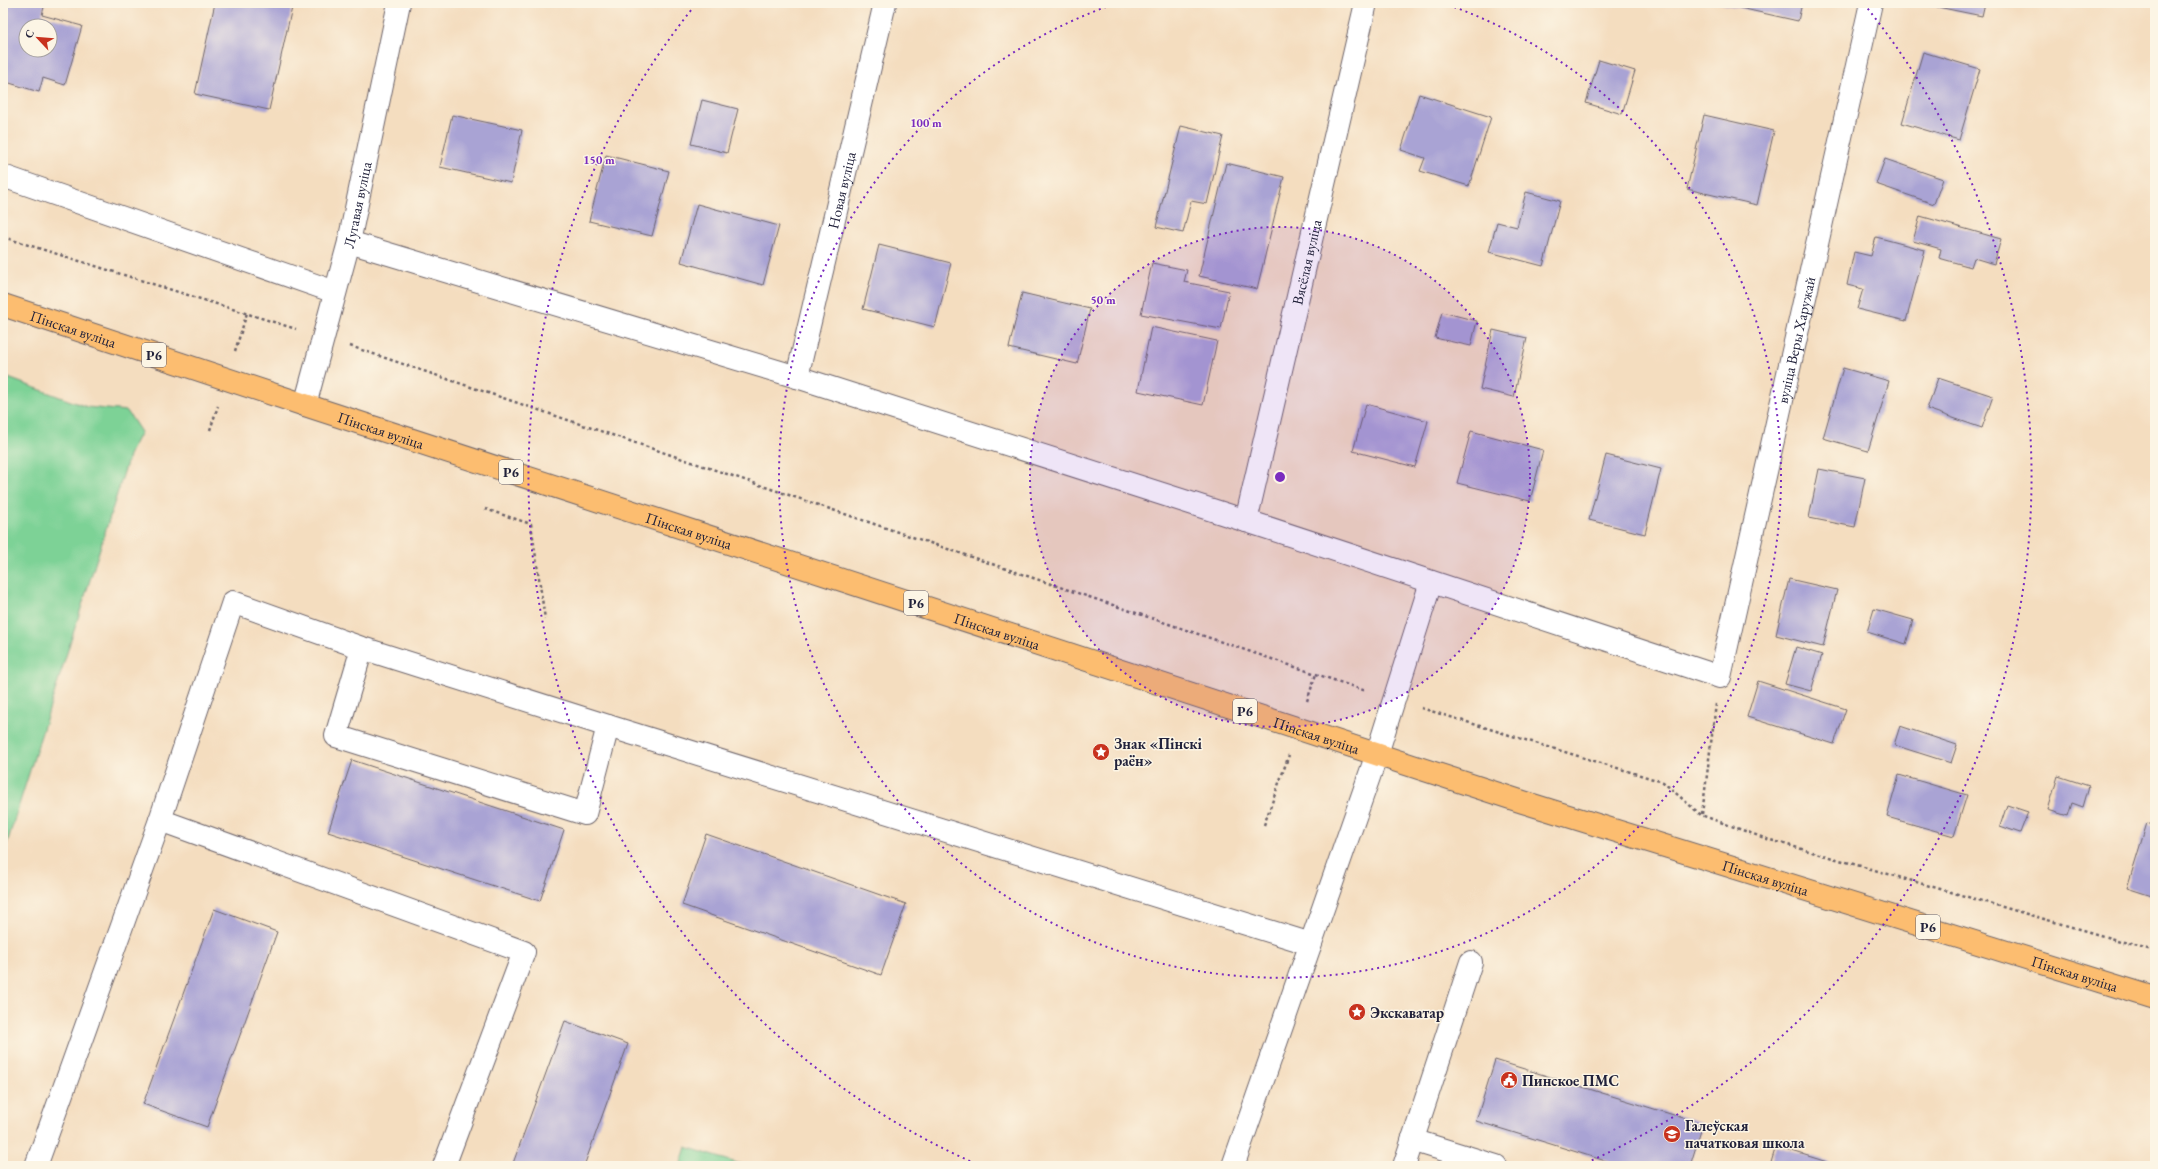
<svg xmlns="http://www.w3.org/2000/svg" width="2158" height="1169" viewBox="0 0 2158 1169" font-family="'EB Garamond',serif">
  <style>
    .grass { fill: #7dd296; stroke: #507a68 }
    .building { fill: #a9a3d4; fill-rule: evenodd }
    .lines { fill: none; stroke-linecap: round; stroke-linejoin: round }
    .minor-casing { stroke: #6c6369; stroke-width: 24 }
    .major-casing { stroke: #6c6369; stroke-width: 24 }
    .path { stroke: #6c6369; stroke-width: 2.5; stroke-dasharray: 3 3; stroke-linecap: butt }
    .minor { stroke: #fff; stroke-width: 22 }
    .major { stroke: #fcbd6f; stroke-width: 22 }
    .ring { fill: none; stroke: #7b2cbf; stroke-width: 2; stroke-dasharray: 2 4 }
    .labels { text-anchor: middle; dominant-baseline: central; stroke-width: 3; stroke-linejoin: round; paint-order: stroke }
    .shield { fill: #fcf5e5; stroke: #63616e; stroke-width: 1 }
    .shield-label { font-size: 14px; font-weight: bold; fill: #22223b }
    .street-label { font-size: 15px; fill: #22223b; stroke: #fcf5e5 }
    .poi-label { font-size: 15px; font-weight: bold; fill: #22223b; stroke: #fcf5e5; text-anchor: start }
    .centre { fill: #7b2cbf; stroke: #fcf5e5; stroke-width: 2 }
    .ring-label { font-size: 12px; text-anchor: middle; font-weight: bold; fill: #7b2cbf; stroke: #fcf5e5; stroke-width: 3; stroke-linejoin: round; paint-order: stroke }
  </style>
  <rect width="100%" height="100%" fill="#fcf5e5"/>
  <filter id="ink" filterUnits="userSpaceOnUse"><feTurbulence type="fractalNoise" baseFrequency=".025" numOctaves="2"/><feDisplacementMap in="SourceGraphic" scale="8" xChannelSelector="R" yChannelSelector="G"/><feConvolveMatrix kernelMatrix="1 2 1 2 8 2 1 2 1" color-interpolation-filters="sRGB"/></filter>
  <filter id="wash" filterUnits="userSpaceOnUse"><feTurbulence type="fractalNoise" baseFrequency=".012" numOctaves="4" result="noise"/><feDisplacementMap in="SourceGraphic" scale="16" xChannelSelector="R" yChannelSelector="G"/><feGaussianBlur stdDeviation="0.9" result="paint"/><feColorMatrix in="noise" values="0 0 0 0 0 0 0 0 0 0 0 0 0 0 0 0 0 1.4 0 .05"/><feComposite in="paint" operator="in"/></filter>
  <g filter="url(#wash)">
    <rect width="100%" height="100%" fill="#f4ddbf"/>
    <!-- grass -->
    <g class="grass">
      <polygon points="3,376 87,407 127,411 141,432 130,453 3,856"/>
      <polygon points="686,1147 743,1165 743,1166 680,1166"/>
    </g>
    <g id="blocks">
      <!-- building -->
      <g class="building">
        <path d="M 3,3 L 45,3 L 42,15 L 82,26 L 65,85 L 43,78 L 39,92 L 3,81 ZM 26,26 L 50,26 L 50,50 L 26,50 Z"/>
        <polygon points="215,3 293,3 269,110 195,94"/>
        <polygon points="1718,3 1802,3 1798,21"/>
        <polygon points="1928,3 1985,3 1982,16 1928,5"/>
        <polygon points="1923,52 1980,69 1959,140 1902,123"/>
        <polygon points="1599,60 1635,71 1622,114 1586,103"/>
        <polygon points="1419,94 1491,117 1469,186 1420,171 1425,158 1401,150"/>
        <polygon points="702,100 738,109 727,153 691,144"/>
        <polygon points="452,115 522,130 511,183 440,167"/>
        <polygon points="1704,115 1774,131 1757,205 1687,189"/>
        <polygon points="1181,126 1223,136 1207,204 1191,201 1183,233 1156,227"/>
        <polygon points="606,155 669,171 652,236 589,221"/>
        <polygon points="1885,159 1943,179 1934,204 1876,184"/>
        <polygon points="1226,163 1284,177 1257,289 1199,276"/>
        <polygon points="1526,192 1560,201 1543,266 1489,252 1497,222 1517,227"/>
        <polygon points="697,204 779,226 763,285 681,262"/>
        <polygon points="1920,216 2001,239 1994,264 1974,258 1971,267 1939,258 1941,249 1913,241"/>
        <polygon points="1876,237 1925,250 1906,321 1857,309 1863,289 1847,285 1854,252 1871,256"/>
        <polygon points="879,245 951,263 935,327 863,309"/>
        <polygon points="1152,263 1187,270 1184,282 1229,291 1221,329 1141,314"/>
        <polygon points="1022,293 1090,309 1077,364 1009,348"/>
        <polygon points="1442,312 1477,321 1471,346 1435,338"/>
        <polygon points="1151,327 1217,341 1203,405 1138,391"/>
        <polygon points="1493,330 1527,338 1514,397 1480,389"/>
        <polygon points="1843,368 1889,381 1868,451 1823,438"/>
        <polygon points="1938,378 1993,396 1982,428 1927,409"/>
        <polygon points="1366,404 1428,421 1415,467 1353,451"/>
        <polygon points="1471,431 1543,450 1530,501 1457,483"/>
        <polygon points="1606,455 1661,469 1645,534 1589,520"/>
        <polygon points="1819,469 1865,478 1855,527 1809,518"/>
        <polygon points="1789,579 1837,590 1823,647 1776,635"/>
        <polygon points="1874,609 1913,620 1906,644 1867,632"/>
        <polygon points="1796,647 1822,655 1811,691 1785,684"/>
        <polygon points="1758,681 1846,709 1834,744 1747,717"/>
        <polygon points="1900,726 1957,745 1951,763 1894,745"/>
        <polygon points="352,760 564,830 540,901 328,832"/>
        <polygon points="1899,775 1967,795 1954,836 1887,817"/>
        <polygon points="2058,776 2089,786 2083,807 2072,803 2068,816 2048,810"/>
        <polygon points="2007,805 2028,812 2020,833 2000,826"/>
        <polygon points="2147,823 2155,826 2155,897 2127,888"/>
        <polygon points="706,834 906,904 881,975 682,905"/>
        <polygon points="214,909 277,932 207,1127 143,1104"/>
        <polygon points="565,1021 628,1044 584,1166 512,1166"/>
        <polygon points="1495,1060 1703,1124 1690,1166 1622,1166 1476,1121"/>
        <polygon points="1776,1146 1840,1166 1770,1166"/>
      </g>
    </g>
  </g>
  <g filter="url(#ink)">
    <use href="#blocks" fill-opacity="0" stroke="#6c6369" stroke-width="1"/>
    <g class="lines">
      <defs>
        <g id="minor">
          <polyline points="3,176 335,292"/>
          <path id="s1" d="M 349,242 L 797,377 L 1259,525 L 1720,677 L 1871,3"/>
          <path id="s2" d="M 797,377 L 885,3"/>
          <path id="s3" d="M 305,405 L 349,242 L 399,3"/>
          <path id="s4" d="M 1246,521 L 1366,3"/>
          <polyline points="362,648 608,726"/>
          <polyline points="160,820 524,952 444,1166"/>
          <polyline points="1412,1140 1496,1166"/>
          <polyline points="36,1166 160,820 233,602 362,648 336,736 585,814 608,726 1311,944"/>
          <polyline points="1233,1166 1377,754 1431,582"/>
          <polyline points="1404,1166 1471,962"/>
        </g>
        <g id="major">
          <path id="s5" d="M 3,305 L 305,405 L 1523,802 L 2155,998"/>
        </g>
      </defs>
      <!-- minor casing -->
      <use href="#minor" class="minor-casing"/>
      <!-- major casing -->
      <use href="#major" class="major-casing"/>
      <!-- path -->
      <g class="path">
        <polyline points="3,237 296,329"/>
        <polyline points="350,346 1366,691"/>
        <polyline points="235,351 247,313"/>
        <polyline points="210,430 218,406"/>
        <polyline points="485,509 531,524 545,619"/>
        <polyline points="1307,701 1316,674"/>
        <polyline points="1421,708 1663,782 1701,815 1767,839 2155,951"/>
        <polyline points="1702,814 1716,704"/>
        <polyline points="1264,825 1289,755"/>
      </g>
      <!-- minor -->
      <use href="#minor" class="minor"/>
      <!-- major -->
      <use href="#major" class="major"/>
    </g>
  </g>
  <!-- distance rings -->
  <circle cx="1280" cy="477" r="250" fill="#7b2cbf" fill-opacity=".12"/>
  <g class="ring">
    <circle cx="1280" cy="477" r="250"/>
    <path d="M1443 3A501 501 0 1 1 1117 3"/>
    <path d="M981 1166A751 751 0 0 1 696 4M1864 4A751 751 0 0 1 1579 1166"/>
  </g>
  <!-- icons -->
  <defs>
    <symbol id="sight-disc" viewBox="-11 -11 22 22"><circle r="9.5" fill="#c8321e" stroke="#fcf5e5"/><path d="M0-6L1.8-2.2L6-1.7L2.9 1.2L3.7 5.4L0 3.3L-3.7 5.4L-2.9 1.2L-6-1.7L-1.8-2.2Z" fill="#fff"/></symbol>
    <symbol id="civic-disc" viewBox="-11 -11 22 22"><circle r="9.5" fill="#c8321e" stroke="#fcf5e5"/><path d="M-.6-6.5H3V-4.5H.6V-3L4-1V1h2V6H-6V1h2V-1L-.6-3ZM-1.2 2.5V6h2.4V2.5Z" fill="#fff"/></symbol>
    <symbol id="school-disc" viewBox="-11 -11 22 22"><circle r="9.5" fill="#c8321e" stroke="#fcf5e5"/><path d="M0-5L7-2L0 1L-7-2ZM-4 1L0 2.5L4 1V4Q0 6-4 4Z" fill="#fff"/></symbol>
  </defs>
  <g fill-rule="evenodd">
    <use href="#sight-disc" x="1091" y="742" width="20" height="20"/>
    <use href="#sight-disc" x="1347" y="1002" width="20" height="20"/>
    <use href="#civic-disc" x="1499" y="1070" width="20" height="20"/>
    <use href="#school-disc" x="1662" y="1124" width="20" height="20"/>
  </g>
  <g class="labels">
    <!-- shield labels -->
    <g class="shield">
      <rect x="142" y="343" width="24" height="24" rx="3"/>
      <rect x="499" y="460" width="24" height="24" rx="3"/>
      <rect x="904" y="591" width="24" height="24" rx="3"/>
      <rect x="1233" y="699" width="24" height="24" rx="3"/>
      <rect x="1916" y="915" width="24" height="24" rx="3"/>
    </g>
    <g class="shield-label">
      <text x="154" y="355">Р6</text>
      <text x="511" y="472">Р6</text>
      <text x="916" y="603">Р6</text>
      <text x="1245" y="711">Р6</text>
      <text x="1928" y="927">Р6</text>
    </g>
    <!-- street labels -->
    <g class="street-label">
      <text stroke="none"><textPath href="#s2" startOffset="192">Новая вуліца</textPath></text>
      <text stroke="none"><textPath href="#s3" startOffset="207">Лугавая вуліца</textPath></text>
      <text stroke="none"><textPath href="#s4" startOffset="266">Вясёлая вуліца</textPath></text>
      <text stroke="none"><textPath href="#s5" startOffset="74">Пінская вуліца</textPath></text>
      <text stroke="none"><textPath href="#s1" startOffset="1784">вуліца Веры Харужай</textPath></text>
      <text stroke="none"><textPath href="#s5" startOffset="398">Пінская вуліца</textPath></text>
      <text stroke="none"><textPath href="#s5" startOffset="722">Пінская вуліца</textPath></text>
      <text stroke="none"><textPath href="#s5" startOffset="1046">Пінская вуліца</textPath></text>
      <text stroke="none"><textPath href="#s5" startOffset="1382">Пінская вуліца</textPath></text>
      <text stroke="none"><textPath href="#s5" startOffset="1853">Пінская вуліца</textPath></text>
      <text stroke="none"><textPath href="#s5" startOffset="2177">Пінская вуліца</textPath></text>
    </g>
    <!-- poi labels -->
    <g class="poi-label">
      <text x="1114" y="743">Знак «Пінскі<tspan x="1114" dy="17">раён»</tspan></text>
      <text x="1370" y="1012">Экскаватар</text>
      <text x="1522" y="1080">Пинское ПМС</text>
      <text x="1685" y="1125">Галеўская<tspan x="1685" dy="17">пачатковая школа</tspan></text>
    </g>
  </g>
  <circle cx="1280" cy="477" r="6" class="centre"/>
  <g class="ring-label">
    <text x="926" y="127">100 m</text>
    <text x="599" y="164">150 m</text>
    <text x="1103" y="304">50 m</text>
  </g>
  <!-- margin -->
  <rect width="2158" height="1169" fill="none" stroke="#fcf5e5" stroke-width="16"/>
  <!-- north arrow -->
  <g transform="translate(38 38) rotate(296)"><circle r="19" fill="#fcf5e5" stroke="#a5a1a1"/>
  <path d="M0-3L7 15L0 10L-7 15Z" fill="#c8321e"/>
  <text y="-6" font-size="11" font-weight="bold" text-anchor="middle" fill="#22223b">С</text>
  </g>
</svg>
